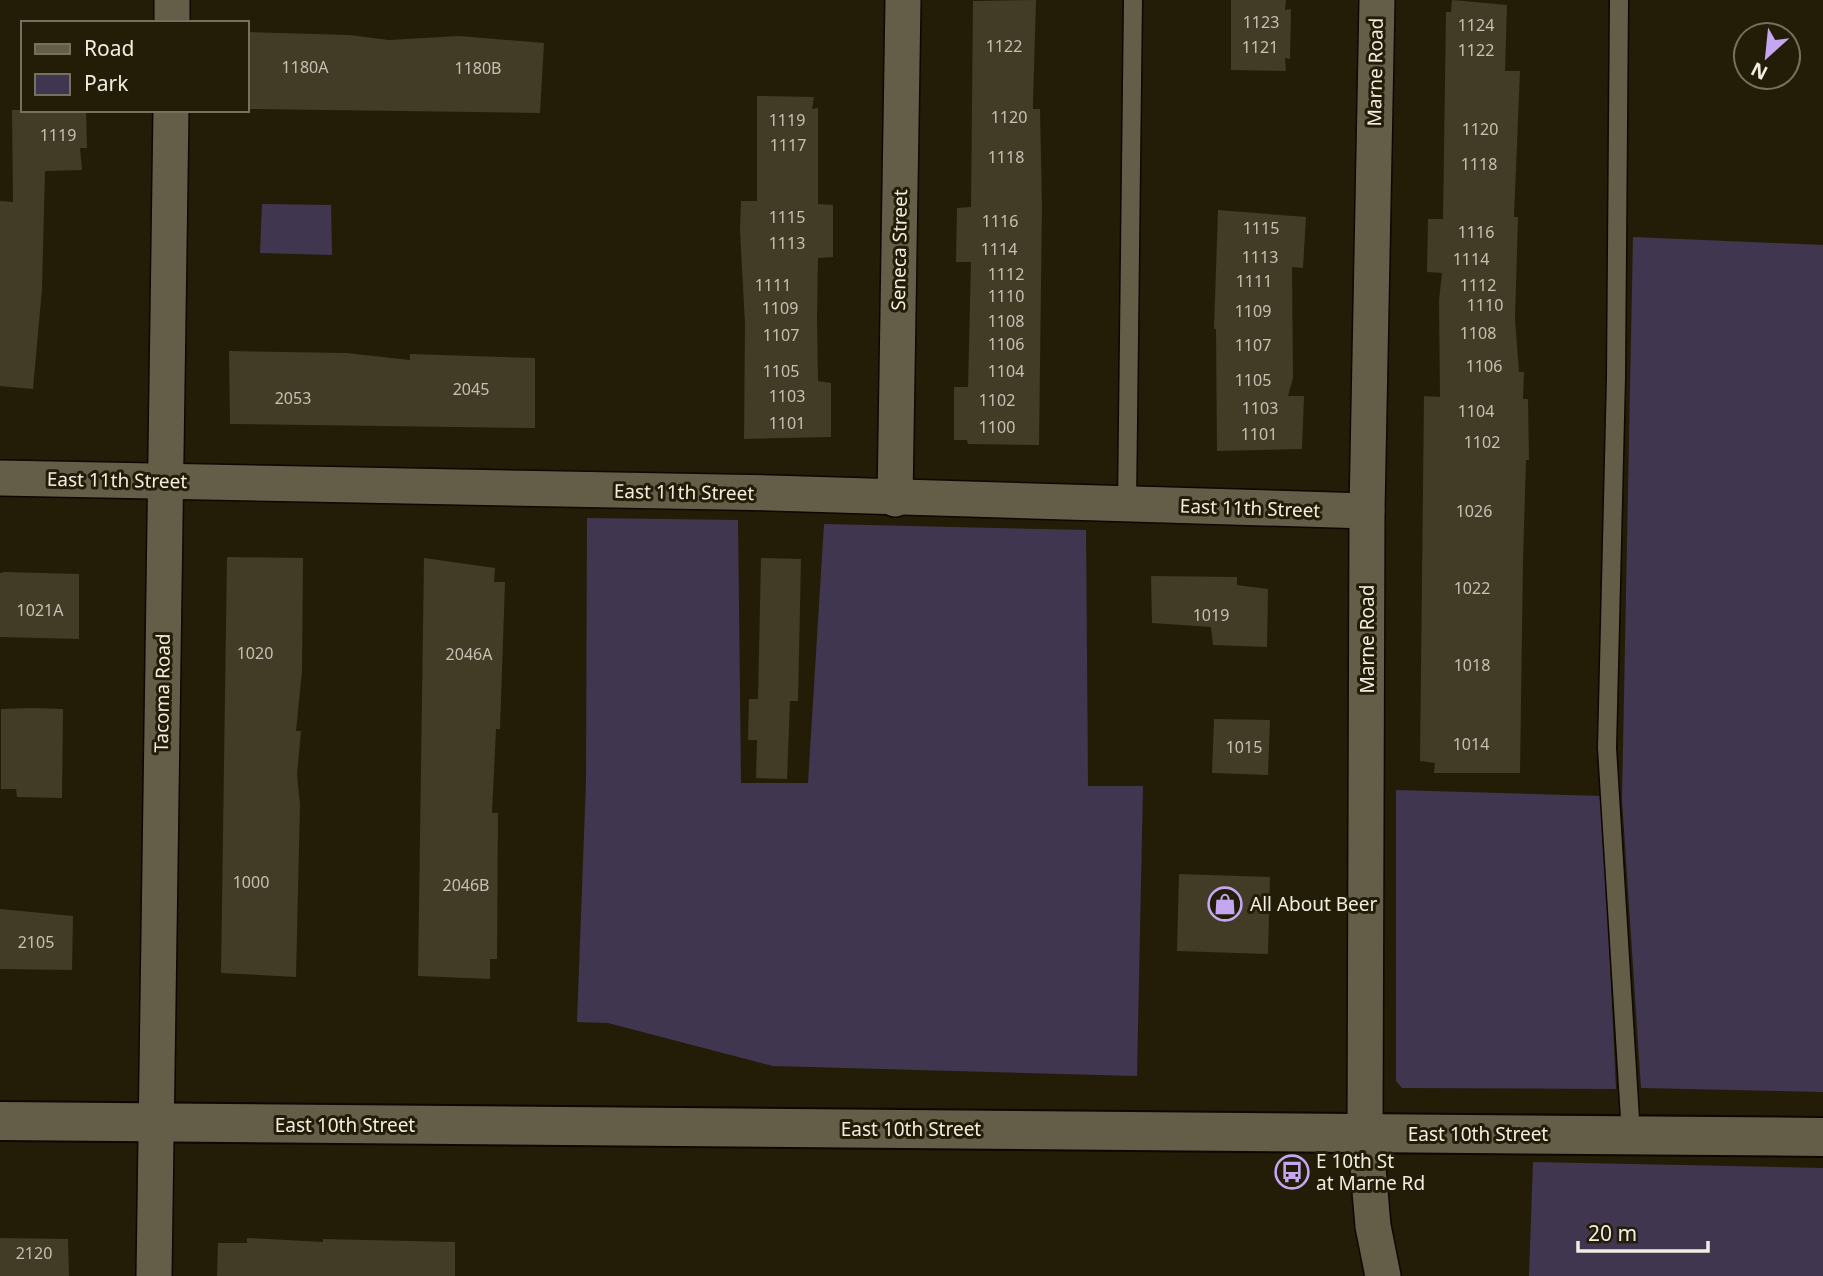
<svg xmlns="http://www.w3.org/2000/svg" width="1823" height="1276" viewBox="0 0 1823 1276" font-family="'Noto Sans',sans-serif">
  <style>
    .green { fill: #413650 }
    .building { fill: #423b26 }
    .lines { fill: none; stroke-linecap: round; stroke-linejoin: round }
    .service-casing { stroke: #0c0700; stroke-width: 21 }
    .minor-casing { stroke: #0c0700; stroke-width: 38 }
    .tertiary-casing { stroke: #0c0700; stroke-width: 42 }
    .service { stroke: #645d47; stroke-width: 18 }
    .minor { stroke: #645d47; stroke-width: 35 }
    .tertiary { stroke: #645d47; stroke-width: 38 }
    .labels { text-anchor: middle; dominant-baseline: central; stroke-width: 6; stroke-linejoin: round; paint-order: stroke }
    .number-label { font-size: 16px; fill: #c5c0b2 }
    .street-label { font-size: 19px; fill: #f1ede1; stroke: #231d08 }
    .poi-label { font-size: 19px; fill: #f1ede1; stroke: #231d08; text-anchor: start }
  </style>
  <rect width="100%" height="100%" fill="#231d08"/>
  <!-- green -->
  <g class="green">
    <polygon points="262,204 331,205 332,255 260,253"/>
    <polygon points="1633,237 1823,245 1823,1092 1641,1088 1622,799"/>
    <polygon points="587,518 738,520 741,783 808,783 824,524 1086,530 1088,786 1143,786 1137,1076 773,1066 608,1023 577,1022 586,782"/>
    <polygon points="1396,790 1602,796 1616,1089 1402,1088 1396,1081"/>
    <polygon points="1533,1162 1823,1168 1823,1276 1529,1276"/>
  </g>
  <!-- building -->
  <g class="building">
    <polygon points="1036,0 1033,101 1033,109 1040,109 1042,206 1039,445 968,444 967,440 954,440 954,387 968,387 971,262 956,262 957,208 971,207 973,1"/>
    <polygon points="1231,0 1286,0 1285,10 1291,9 1290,59 1285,58 1286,71 1231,70"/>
    <polygon points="1452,0 1507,5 1505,71 1520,71 1514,217 1518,217 1515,319 1519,372 1524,372 1523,399 1528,399 1529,460 1526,460 1523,560 1520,773 1434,773 1435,763 1420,761 1424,396 1440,397 1439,300 1442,273 1427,272 1428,219 1443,219 1446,12 1451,12"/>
    <polygon points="247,32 349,35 389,40 459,36 544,43 540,113 247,109"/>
    <polygon points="757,96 814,97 812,109 818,108 818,204 833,205 833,257 818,258 817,318 818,381 831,383 831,437 744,439 745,324 740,230 741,201 757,201"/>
    <polygon points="12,110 86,110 87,148 80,148 82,170 45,171 42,289 33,389 0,386 0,201 13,202"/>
    <polygon points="1218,210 1306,217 1303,268 1292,267 1293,378 1288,396 1304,396 1302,449 1217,451 1216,329 1214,329"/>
    <polygon points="229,351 346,353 410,360 410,354 535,358 535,428 230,424"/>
    <polygon points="227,557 303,558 302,671 296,731 301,731 297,775 300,804 296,977 221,973"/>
    <polygon points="424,558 495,568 494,582 505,582 500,729 496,729 492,813 498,813 497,959 490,959 490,979 418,976"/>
    <polygon points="761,558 801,559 798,701 790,701 787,779 756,778 757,740 748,740 749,699 758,699"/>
    <polygon points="4,572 79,574 79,639 0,637 0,573"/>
    <polygon points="1151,576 1237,577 1237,585 1268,589 1267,647 1213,645 1211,627 1152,623"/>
    <polygon points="32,708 63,709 62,798 17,797 16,789 1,789 1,709"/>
    <polygon points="1214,719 1270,720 1268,775 1212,773"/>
    <polygon points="1179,874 1270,877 1268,954 1177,951"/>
    <polygon points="0,909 73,916 72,970 0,969"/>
    <polygon points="0,1238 68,1239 69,1276 0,1276"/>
    <polygon points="247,1238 323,1242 323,1239 455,1242 455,1276 217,1276 218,1243 247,1243"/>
  </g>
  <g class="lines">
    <defs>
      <g id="service">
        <polyline points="1619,0 1616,377 1607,748 1631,1135"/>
        <polyline points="1127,505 1133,0"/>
      </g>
      <g id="minor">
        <polyline points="1377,0 1367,511 1365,1133 1373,1226 1383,1276"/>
        <polyline points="172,23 172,0"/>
        <polyline points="0,478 771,493 1367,511"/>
        <polyline points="895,499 903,0"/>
        <polyline points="154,1276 171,110"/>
      </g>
      <polyline id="tertiary" points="0,1121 1823,1137"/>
    </defs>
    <!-- service casing -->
    <use href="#service" class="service-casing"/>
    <!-- minor casing -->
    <use href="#minor" class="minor-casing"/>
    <!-- tertiary casing -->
    <use href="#tertiary" class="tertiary-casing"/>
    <!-- service -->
    <use href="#service" class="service"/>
    <!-- minor -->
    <use href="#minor" class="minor"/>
    <!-- tertiary -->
    <use href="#tertiary" class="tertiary"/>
  </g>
  <!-- icons -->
  <defs>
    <symbol id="shop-ring" viewBox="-11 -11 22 22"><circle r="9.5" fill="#231d08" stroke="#c5a7f1" stroke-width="1.5"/><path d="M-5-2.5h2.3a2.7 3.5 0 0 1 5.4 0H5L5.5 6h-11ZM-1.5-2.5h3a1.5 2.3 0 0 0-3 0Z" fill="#c5a7f1"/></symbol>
    <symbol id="bus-ring" viewBox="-11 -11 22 22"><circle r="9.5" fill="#231d08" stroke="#c5a7f1" stroke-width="1.5"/><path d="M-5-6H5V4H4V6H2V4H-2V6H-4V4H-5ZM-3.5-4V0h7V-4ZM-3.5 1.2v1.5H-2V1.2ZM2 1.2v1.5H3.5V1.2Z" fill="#c5a7f1"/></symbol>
  </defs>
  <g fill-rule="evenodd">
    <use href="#shop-ring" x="1206" y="885" width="38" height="38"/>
    <use href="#bus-ring" x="1273" y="1153" width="38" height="38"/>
  </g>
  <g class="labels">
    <!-- number labels -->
    <g class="number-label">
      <text x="1261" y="22">1123</text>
      <text x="1476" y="25">1124</text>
      <text x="1004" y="46">1122</text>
      <text x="1260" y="47">1121</text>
      <text x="1476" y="50">1122</text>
      <text x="305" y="67">1180A</text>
      <text x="478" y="68">1180B</text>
      <text x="1009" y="117">1120</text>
      <text x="787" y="120">1119</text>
      <text x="1480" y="129">1120</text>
      <text x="58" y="135">1119</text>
      <text x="788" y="145">1117</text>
      <text x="1006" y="157">1118</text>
      <text x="1479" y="164">1118</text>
      <text x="787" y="217">1115</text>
      <text x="1000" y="221">1116</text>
      <text x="1261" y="228">1115</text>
      <text x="1476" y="232">1116</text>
      <text x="787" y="243">1113</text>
      <text x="999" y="249">1114</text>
      <text x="1260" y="257">1113</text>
      <text x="1471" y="259">1114</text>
      <text x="1006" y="274">1112</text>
      <text x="1254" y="281">1111</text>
      <text x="773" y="285">1111</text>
      <text x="1478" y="285">1112</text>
      <text x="1006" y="296">1110</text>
      <text x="1485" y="305">1110</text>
      <text x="780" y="308">1109</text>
      <text x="1253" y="311">1109</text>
      <text x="1006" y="321">1108</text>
      <text x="1478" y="333">1108</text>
      <text x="781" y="335">1107</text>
      <text x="1006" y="344">1106</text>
      <text x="1253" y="345">1107</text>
      <text x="1484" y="366">1106</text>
      <text x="781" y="371">1105</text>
      <text x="1006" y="371">1104</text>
      <text x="1253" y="380">1105</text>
      <text x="471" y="389">2045</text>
      <text x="787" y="396">1103</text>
      <text x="293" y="398">2053</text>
      <text x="997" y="400">1102</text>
      <text x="1260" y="408">1103</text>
      <text x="1476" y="411">1104</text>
      <text x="787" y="423">1101</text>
      <text x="997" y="427">1100</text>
      <text x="1259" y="434">1101</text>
      <text x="1482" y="442">1102</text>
      <text x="1474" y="511">1026</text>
      <text x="1472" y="588">1022</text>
      <text x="40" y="610">1021A</text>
      <text x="1211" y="615">1019</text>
      <text x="255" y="653">1020</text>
      <text x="469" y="654">2046A</text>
      <text x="1472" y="665">1018</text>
      <text x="1471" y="744">1014</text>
      <text x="1244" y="747">1015</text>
      <text x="251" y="882">1000</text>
      <text x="466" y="885">2046B</text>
      <text x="36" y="942">2105</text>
      <text x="34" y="1253">2120</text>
    </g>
    <!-- street labels -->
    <g class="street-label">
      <text transform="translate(1375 72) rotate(-89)">Marne Road</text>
      <text transform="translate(899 250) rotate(-89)">Seneca Street</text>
      <text transform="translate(117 480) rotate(1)">East 11th Street</text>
      <text transform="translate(684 492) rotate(1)">East 11th Street</text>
      <text transform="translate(1250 508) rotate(2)">East 11th Street</text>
      <text transform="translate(1367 639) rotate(-90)">Marne Road</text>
      <text transform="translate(162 693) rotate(-89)">Tacoma Road</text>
      <text x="345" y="1125">East 10th Street</text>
      <text x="911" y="1129">East 10th Street</text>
      <text x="1478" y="1134">East 10th Street</text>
    </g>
    <!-- poi labels -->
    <g class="poi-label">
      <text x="1250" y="904">All About Beer</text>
      <text x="1316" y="1161">E 10th St<tspan x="1316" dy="22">at Marne Rd</tspan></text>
    </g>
  </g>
  <!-- legend -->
  <rect x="21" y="21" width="228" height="91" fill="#231d08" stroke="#75705f" stroke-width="2"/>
  <rect x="35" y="44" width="35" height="10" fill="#645d47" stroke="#75705f" stroke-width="2"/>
  <text x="84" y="56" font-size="21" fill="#f1ede1">Road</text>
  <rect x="35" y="74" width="35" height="21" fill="#413650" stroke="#75705f" stroke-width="2"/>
  <text x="84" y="91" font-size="21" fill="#f1ede1">Park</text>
  <!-- north arrow -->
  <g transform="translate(1767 56) rotate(207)"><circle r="33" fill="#231d08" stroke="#75705f" stroke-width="2"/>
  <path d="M0-5L12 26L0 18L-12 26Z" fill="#c5a7f1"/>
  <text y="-10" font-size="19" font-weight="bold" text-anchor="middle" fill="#f1ede1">N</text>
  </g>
  <!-- scale -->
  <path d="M1578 1241v10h130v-10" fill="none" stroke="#f1ede1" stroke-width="3.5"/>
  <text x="1588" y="1241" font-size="21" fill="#f1ede1" stroke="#231d08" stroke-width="5" paint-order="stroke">20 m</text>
</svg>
